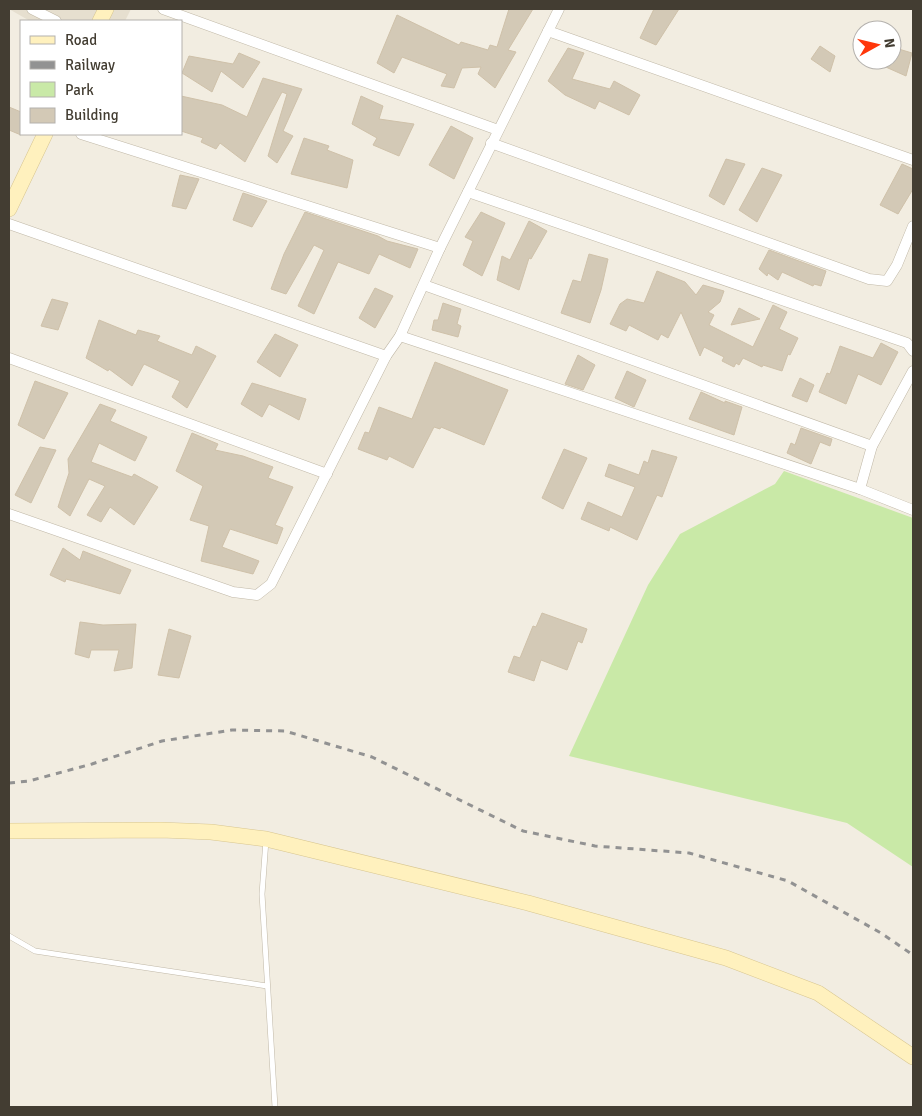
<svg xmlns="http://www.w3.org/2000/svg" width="922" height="1116" viewBox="0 0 922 1116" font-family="Signika,sans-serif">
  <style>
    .residential { fill: #e6dfcf }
    .green { fill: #c9e9a7 }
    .building { fill: #d3c9b6; stroke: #cfc1a9 }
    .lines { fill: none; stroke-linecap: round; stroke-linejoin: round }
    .lane-casing { stroke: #c0b8a7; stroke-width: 6 }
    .street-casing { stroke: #c0b8a7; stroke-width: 11 }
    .secondary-casing { stroke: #d8c690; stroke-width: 16 }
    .lane { stroke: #fff; stroke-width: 5 }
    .street { stroke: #fff; stroke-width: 10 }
    .secondary { stroke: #fff1be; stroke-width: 15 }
    .rail { stroke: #929292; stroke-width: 3; stroke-dasharray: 6 6; stroke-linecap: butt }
  </style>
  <rect width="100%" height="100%" fill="#f2ede1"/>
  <!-- residential -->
  <polygon class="residential" points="9,9 131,9 125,21 30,21"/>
  <!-- green -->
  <polygon class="green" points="784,471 913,518 913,867 847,823 569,756 648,585 680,534 775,484"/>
  <!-- building -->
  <g class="building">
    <polygon points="509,9 533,9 508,50 516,52 495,88 478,74 481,67 462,68 454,88 441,86 447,74 402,57 394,73 377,63 397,15 459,45 461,42 488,50 490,45 497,47"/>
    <polygon points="654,9 679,9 656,45 640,38"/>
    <polygon points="820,46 835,56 830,72 811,59"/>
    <polygon points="892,47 912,53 906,76 870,60 892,60"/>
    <polygon points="568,48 584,53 572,79 610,89 614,81 640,95 629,115 599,101 595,109 565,95 548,81"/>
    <polygon points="239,53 260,62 243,88 221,71 212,92 182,73 189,56 233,64"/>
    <polygon points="263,78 302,89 283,131 293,136 277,163 268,156 287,94 282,92 245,162 220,143 216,149 201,142 203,138 181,131 181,96 222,105 247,117"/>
    <polygon points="361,96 383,106 379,119 414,124 399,156 373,145 377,138 352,124"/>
    <polygon points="9,107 21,112 21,135 9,130"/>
    <polygon points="451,126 473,138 454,179 429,165"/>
    <polygon points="304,138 329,146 327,150 353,160 347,188 291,174"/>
    <polygon points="726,159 745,164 724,205 709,196"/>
    <polygon points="902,164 913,169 913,189 898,214 880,205"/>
    <polygon points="762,168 782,175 757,222 739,210"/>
    <polygon points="180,175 199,179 186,209 172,206"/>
    <polygon points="243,193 267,201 252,227 233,220"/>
    <polygon points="305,212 378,236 387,241 418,249 410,268 379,254 369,274 338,262 314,314 298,306 324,250 314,245 286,294 271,289 284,254"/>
    <polygon points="481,212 505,223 482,276 463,265 473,241 465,237"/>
    <polygon points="529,221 547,231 531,259 529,258 519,290 497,280 502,256 510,260"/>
    <polygon points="769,250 826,271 821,286 814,284 813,286 782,272 778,280 768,273 767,276 759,269"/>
    <polygon points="589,254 608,259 601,290 590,323 561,313 573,280 581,282"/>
    <polygon points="657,271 685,282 696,295 703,285 724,291 720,302 708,312 714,315 709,325 753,347 773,305 787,312 779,329 798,338 790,355 788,354 782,371 763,365 762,367 743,358 739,365 736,363 734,367 722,361 724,357 704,347 700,356 681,312 668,338 661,334 658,340 629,325 626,331 610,324 620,304 627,299 644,303"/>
    <polygon points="375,288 393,296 375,328 359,318"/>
    <polygon points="52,299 68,303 58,330 41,326"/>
    <polygon points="443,303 461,309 457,324 461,326 458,337 432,330 434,320 438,320"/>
    <polygon points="739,308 760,319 731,325"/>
    <polygon points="99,320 136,335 138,330 160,336 157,341 192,355 196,346 216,356 187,408 172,397 180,381 144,364 132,386 109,369 108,371 86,358"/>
    <polygon points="275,334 298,345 280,377 257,362"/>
    <polygon points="881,343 898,352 881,385 858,374 846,404 819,392 827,373 830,374 840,346 873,358"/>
    <polygon points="578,355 595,365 583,390 565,384"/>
    <polygon points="435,362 508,390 484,445 441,427 440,429 434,427 413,468 389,456 387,460 358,449 365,432 369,433 379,407 412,419"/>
    <polygon points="627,371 646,380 634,407 615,398"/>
    <polygon points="800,378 814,385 807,402 792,396"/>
    <polygon points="35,381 68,393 44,439 18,425"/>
    <polygon points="252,383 306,399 299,420 269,404 262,417 241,404"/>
    <polygon points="701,392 725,403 725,401 742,407 734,435 689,419"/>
    <polygon points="100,404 116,410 110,421 147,437 135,461 99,443 91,462 132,477 134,474 158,487 134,525 110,507 101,522 87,515 105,486 89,479 70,516 58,507 69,473 68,459"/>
    <polygon points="801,428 832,439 830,446 820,442 811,464 787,453 791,443 795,445"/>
    <polygon points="192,433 218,444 215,450 243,456 273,467 268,478 293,487 275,525 283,528 277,544 230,529 222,547 259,561 253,574 201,561 209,526 190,520 203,486 176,471"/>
    <polygon points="40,447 56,450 31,503 15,495"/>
    <polygon points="564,449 587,458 563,509 542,498"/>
    <polygon points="652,450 677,457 662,497 657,495 637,540 610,527 609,531 581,519 588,502 622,517 635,487 605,476 609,464 639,475 644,461 648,463"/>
    <polygon points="63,548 80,560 83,551 131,570 120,594 66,579 65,582 50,575"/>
    <polygon points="542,613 587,629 582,643 578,641 567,670 541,660 534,681 508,672 514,656 520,658 533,626 536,627"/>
    <polygon points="80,622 103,625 136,624 132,668 114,671 119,650 91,650 89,658 75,654"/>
    <polygon points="169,629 191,636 179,678 158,675"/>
  </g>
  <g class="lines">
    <defs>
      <g id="lane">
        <polyline points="266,840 262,894 275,1107"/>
        <polyline points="9,936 35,951 267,986"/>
      </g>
      <g id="street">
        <polyline points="32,9 56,21"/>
        <polyline points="163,9 498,130"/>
        <polyline points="548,31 913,160"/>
        <polyline points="81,134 440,248"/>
        <polyline points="491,143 869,279 887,281 897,265 913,226"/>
        <polyline points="468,192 907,343 913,351"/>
        <polyline points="9,224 386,356"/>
        <polyline points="424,285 872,446"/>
        <polyline points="400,336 860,489 913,510"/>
        <polyline points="9,358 327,474"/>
        <polyline points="860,489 872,446 913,371"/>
        <polyline points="9,514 233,592 257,595 271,584 386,356 400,336 440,248 559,9"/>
      </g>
      <g id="secondary">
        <polyline points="100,21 106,9"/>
        <polyline points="9,209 45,134"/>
        <polyline points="9,831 161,830 211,832 266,839 528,903 726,958 818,993 913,1057"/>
      </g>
    </defs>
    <!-- lane casing -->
    <use href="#lane" class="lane-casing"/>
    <!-- street casing -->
    <use href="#street" class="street-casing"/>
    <!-- secondary casing -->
    <use href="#secondary" class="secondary-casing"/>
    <!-- lane -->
    <use href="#lane" class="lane"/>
    <!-- street -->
    <use href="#street" class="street"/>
    <!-- secondary -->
    <use href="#secondary" class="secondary"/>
    <!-- rail -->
    <polyline class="rail" points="9,783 29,781 92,764 162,741 232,730 285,731 372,757 523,831 595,846 689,853 788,881 881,933 913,955"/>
  </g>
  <!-- border -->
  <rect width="922" height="1116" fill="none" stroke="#433d32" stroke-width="20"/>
  <!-- legend -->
  <rect x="20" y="20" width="162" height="115" fill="#ffffff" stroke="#b4b1ad"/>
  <rect x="30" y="36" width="25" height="8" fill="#fff1be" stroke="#b4b1ad"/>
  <text x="65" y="45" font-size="15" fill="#433d32">Road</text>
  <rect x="30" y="61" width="25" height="8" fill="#929292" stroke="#b4b1ad"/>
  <text x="65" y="70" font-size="15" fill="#433d32">Railway</text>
  <rect x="30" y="82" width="25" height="15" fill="#c9e9a7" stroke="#b4b1ad"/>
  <text x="65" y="95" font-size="15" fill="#433d32">Park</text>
  <rect x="30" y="108" width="25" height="15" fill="#d3c9b6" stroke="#b4b1ad"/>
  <text x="65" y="120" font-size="15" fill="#433d32">Building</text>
  <!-- north arrow -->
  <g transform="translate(877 45) rotate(82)"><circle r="24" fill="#ffffff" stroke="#b4b1ad"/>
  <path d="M0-4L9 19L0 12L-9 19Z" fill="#ff370b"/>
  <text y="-8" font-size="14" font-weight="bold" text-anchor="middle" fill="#433d32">N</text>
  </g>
</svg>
